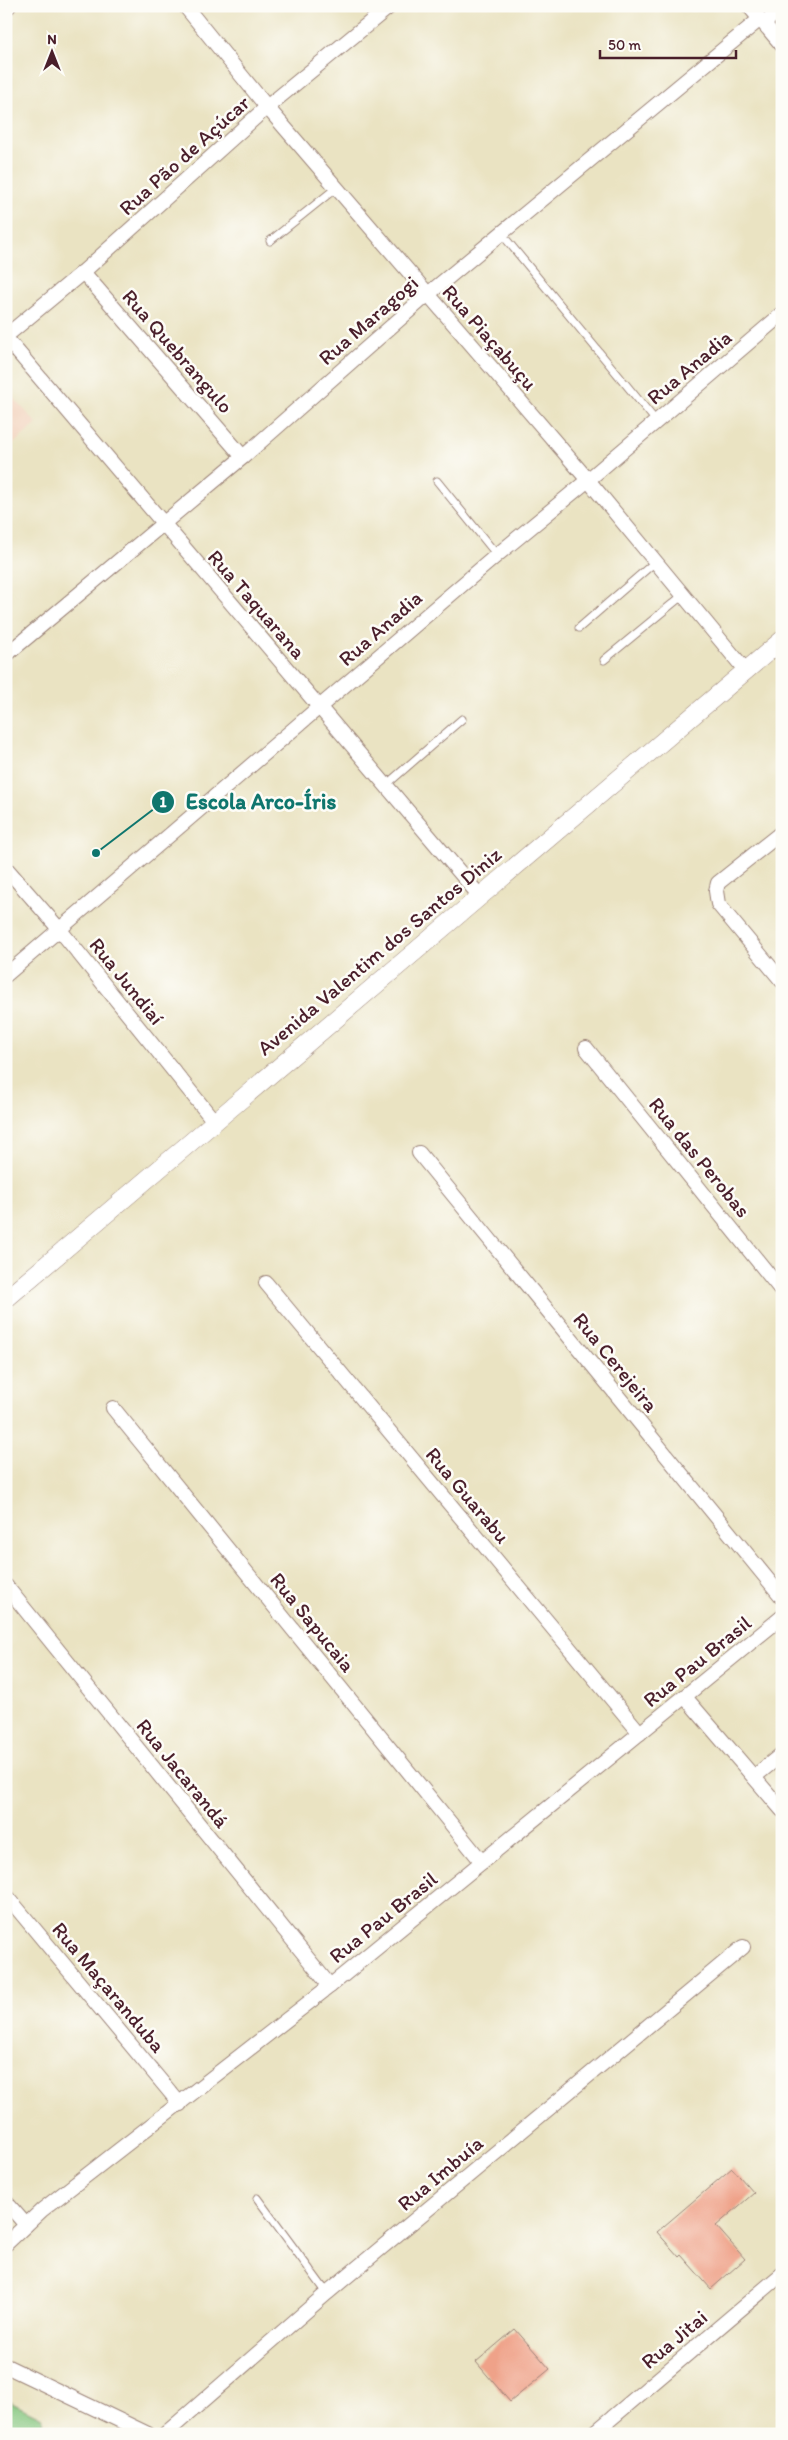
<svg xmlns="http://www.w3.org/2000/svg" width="788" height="2440" viewBox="0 0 788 2440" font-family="Itim,sans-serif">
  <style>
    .built { fill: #f3d4bf }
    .green { fill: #85c67f; stroke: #687255 }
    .building { fill: #efa289 }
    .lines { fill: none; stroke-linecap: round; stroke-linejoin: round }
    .service-casing { stroke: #9a8176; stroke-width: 9 }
    .minor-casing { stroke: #9a8176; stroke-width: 16 }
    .tertiary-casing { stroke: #9a8176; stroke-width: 19 }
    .service { stroke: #fff; stroke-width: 7 }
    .minor { stroke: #fff; stroke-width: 14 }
    .tertiary { stroke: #fff; stroke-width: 18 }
    .labels { text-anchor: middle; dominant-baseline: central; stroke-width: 5; stroke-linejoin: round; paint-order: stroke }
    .street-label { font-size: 21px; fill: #4a1f2b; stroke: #fdfcf7 }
    .leader { fill: none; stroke: #0f766e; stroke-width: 2 }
    .callout-dot { fill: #0f766e; stroke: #fdfcf7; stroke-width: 2 }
    .mark-label { font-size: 15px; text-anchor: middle; font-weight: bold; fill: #fff }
    .callout-label { font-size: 22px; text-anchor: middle; font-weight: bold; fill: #0f766e; stroke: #fdfcf7; stroke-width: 5; stroke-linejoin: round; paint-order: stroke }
  </style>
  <rect width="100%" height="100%" fill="#fdfcf7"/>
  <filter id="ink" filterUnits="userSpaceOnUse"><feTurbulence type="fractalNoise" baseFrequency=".02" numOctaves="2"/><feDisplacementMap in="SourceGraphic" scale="10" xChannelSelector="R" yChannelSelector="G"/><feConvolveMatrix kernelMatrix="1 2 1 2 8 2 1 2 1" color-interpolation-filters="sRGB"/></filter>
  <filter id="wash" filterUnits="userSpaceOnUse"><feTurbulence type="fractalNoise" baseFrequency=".0096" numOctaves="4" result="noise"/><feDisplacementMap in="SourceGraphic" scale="20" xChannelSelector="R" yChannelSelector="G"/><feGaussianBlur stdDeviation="1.12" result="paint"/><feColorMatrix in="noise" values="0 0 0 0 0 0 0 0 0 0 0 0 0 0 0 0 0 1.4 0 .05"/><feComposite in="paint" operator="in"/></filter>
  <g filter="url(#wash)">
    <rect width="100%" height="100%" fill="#eae3c2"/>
    <!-- built -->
    <polygon class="built" points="6,389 37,424 6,450"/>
    <!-- green -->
    <polygon class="green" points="6,2400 42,2418 44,2434 6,2434"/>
    <g id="blocks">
      <!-- building -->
      <g class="building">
        <polygon points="732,2168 754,2193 716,2226 745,2259 711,2289 681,2255 679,2257 657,2232"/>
        <polygon points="515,2329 550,2369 510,2402 476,2362"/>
      </g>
    </g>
  </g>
  <g filter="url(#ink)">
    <use href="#blocks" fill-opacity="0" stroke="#9a8176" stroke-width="1"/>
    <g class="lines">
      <defs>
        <g id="service">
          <polyline points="501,233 656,421"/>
          <polyline points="270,241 336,188"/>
          <polyline points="437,481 497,555"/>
          <polyline points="579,628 655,562"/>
          <polyline points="604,660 683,595"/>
          <polyline points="386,785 462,719"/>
          <polyline points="257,2198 327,2293"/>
        </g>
        <g id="minor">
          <polyline points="185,6 267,107 588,480 746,671"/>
          <polyline points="749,6 782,45"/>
          <polyline points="6,8 9,6"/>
          <polyline points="764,23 782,8"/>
          <polyline points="83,272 243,457"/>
          <polyline points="6,336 83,272 267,107 390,6"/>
          <polyline points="6,338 479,895"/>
          <polyline points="6,655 243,457 427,295 760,19"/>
          <polyline points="782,832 718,883 716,891 718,904 782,981"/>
          <polyline points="6,868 60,930 214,1121"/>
          <polyline points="6,975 497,555 588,480 782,314"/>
          <polyline points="586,1048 782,1291"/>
          <polyline points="419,1153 782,1597"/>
          <polyline points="266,1283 640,1733"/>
          <polyline points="113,1408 482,1862"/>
          <polyline points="6,1586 330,1986"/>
          <polyline points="685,1697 782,1810"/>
          <polyline points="754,1777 782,1754"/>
          <polyline points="6,1895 180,2104"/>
          <polyline points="6,2202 26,2225"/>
          <polyline points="6,2244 42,2210 330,1986 782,1617"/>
          <polyline points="6,2366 148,2434"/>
          <polyline points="165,2434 327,2293 743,1947"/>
          <polyline points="593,2434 782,2274"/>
        </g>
        <polyline id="tertiary" points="6,1299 782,640"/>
      </defs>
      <!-- service casing -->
      <use href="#service" class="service-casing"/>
      <!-- minor casing -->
      <use href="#minor" class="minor-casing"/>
      <!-- tertiary casing -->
      <use href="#tertiary" class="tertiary-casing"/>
      <!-- service -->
      <use href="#service" class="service"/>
      <!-- minor -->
      <use href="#minor" class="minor"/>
      <!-- tertiary -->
      <use href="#tertiary" class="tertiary"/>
    </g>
  </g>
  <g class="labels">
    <!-- street labels -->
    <g class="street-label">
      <text transform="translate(184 155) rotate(-42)">Rua Pão de Açúcar</text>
      <text transform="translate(368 320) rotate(-41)">Rua Maragogi</text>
      <text transform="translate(490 337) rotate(49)">Rua Piaçabuçu</text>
      <text transform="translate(178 351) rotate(49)">Rua Quebrangulo</text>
      <text transform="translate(689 367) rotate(-40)">Rua Anadia</text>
      <text transform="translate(257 604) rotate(49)">Rua Taquarana</text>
      <text transform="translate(380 628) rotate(-41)">Rua Anadia</text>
      <text transform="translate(379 951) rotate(-40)">Avenida Valentim dos Santos Diniz</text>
      <text transform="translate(127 981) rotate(51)">Rua Jundiaí</text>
      <text transform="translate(700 1157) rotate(51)">Rua das Perobas</text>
      <text transform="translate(616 1362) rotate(51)">Rua Cerejeira</text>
      <text transform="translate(468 1495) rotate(50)">Rua Guarabu</text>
      <text transform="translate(313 1622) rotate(51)">Rua Sapucaia</text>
      <text transform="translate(697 1661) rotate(-39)">Rua Pau Brasil</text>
      <text transform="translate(183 1773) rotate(51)">Rua Jacarandá</text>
      <text transform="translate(383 1917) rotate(-39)">Rua Pau Brasil</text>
      <text transform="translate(109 1987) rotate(50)">Rua Maçaranduba</text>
      <text transform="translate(440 2173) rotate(-40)">Rua Imbuía</text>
      <text transform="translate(674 2339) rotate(-40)">Rua Jitai</text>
    </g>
  </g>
  <!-- callouts -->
  <path class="leader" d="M96 853L163 802"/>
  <g class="callout-dot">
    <circle cx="96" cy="853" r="5"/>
    <circle cx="163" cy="802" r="12"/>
  </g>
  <g class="mark-label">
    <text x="163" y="807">1</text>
  </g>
  <g class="callout-label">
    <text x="261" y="809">Escola Arco-Íris</text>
  </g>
  <!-- margin -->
  <rect width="788" height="2440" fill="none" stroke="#fdfcf7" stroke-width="25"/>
  <!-- north arrow -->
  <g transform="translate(52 52)" stroke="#fdfcf7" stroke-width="4" paint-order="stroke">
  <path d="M0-4L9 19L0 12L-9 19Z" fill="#4a1f2b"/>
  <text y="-8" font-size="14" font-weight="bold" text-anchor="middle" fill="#4a1f2b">N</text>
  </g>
  <!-- scale -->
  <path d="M600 50v8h136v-8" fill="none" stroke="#4a1f2b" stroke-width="2.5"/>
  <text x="608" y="50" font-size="15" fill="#4a1f2b" stroke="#fdfcf7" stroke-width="4" paint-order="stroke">50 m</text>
</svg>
